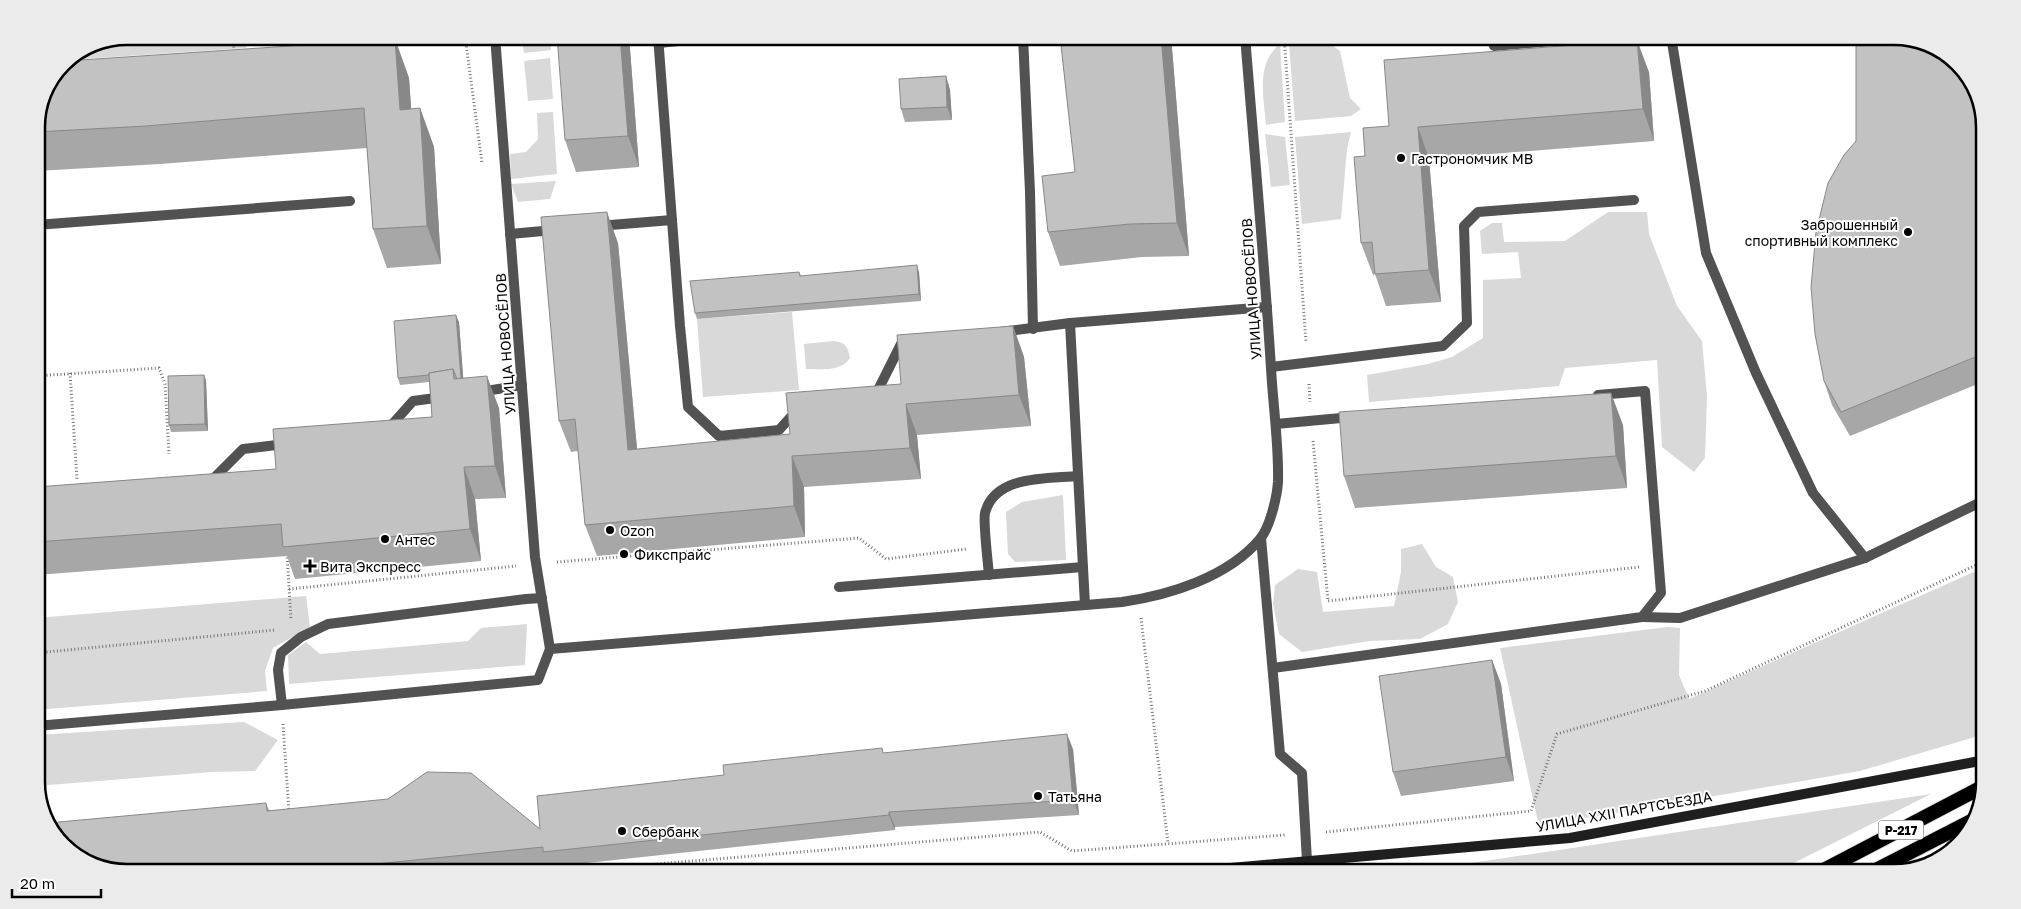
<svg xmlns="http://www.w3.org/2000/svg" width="2021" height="909" viewBox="0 0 2021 909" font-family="'Golos Text',sans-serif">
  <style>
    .green { fill: #d9d9d9 }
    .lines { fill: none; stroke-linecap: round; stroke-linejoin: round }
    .trunk-casing { stroke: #dbdbdb; stroke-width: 16 }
    .path { stroke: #747474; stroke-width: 3; stroke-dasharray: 1 2.5; stroke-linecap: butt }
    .service { stroke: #525252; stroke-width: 10 }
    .minor { stroke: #525252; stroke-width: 10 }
    .secondary { stroke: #1f1f1f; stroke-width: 10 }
    .trunk { stroke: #000; stroke-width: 14 }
    .wall { fill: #a7a7a7 }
    .shaded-wall { fill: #888 }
    .building { fill: #c2c2c2; stroke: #888 }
    .poi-dot { fill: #000; stroke: #fff; stroke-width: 2 }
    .labels { text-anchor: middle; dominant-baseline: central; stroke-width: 4; stroke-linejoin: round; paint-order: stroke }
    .shield { fill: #fff; stroke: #4c4c4c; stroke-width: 1 }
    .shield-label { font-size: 12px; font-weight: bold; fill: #000 }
    .poi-label { font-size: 14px; fill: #000; stroke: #fff; text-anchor: start }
    .street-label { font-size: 14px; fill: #000; stroke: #fff }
    .rim { fill: none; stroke: #000; stroke-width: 2.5 }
  </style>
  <rect width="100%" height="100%" fill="#fff"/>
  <!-- green -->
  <g class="green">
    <polygon points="127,36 245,36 246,48 67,60 92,43"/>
    <polygon points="521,36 550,36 551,50 524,53"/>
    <polygon points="1312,36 1326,41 1340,51 1350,98 1361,109 1351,116 1295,121 1289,44 1291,38"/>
    <path d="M 1280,44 L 1285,122 L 1266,125 C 1264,98 1255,64 1280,44 Z"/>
    <polygon points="550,58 553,99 528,101 524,61"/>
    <polygon points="553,112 557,174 511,179 510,154 526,152 538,139 537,113"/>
    <polygon points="1351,132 1347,149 1341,219 1302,224 1295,137"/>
    <polygon points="1265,134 1285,137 1290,185 1271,187"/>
    <polygon points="556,181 550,199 518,202 511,184"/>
    <polygon points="1608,212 1647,212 1649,234 1677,306 1702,341 1707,396 1705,458 1694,472 1662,447 1657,360 1565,368 1559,386 1369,402 1367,375 1428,364 1452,357 1483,338 1483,280 1521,278 1518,252 1482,254 1480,231 1492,223 1502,223 1504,242 1565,241"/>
    <polygon points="792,312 799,390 703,397 697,319"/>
    <path d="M 833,341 C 845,342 848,346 850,358 C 841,372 821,369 806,369 L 804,344 Z"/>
    <polygon points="1063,495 1066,560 1015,562 1008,554 1006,512 1022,502"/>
    <polygon points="1422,544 1436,567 1453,577 1458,602 1448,624 1420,639 1369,641 1302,652 1279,634 1273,604 1275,585 1298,569 1317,572 1323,612 1394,606 1401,572 1401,549"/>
    <polygon points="1985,567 1985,734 1860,771 1593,817 1538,822 1500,648 1667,627 1680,628 1679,675 1689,699"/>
    <polygon points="306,596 310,627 273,648 265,671 267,691 36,710 36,618"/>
    <polygon points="527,624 525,665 289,684 288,655 306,642 320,654 468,641 481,628"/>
    <polygon points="244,722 278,740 255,771 212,772 36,786 36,735"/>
    <polygon points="1931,794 1774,873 1405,873"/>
  </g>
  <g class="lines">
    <defs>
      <g id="trunk">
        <polyline points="1818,873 1984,786"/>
        <polyline points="1870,873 1977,818"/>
      </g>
    </defs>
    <!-- trunk casing -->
    <use href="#trunk" class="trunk-casing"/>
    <!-- path -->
    <g class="path">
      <polyline points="233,36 234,52"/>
      <polyline points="465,36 482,163"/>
      <polyline points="1284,36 1306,342"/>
      <polyline points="379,41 430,36"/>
      <polyline points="70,373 77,479"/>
      <polyline points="36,376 159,368 165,384 169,454"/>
      <polyline points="1309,384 1310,402"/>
      <polyline points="1313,441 1328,601 1639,567"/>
      <polyline points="287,554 291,620"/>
      <polyline points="557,562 859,538 886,559 967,549"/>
      <polyline points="289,589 516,566"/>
      <polyline points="1141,618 1168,843"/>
      <polyline points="36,653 275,630"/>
      <polyline points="283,724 289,812"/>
      <polyline points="1326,832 1531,811 1557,734 1705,691 1985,561"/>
      <polyline points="549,873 1040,832 1072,851 1285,835"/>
    </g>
    <!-- service -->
    <g class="service">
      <polyline points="658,36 680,326 688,407 719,436 779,430 797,410"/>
      <polyline points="1023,36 1030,192 1033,329"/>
      <polyline points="1493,36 1494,46 1609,36"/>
      <polyline points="1671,36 1706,253 1756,373 1813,493 1865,558"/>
      <polyline points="659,43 726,36"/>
      <polyline points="36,225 350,201"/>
      <polyline points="598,226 672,220"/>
      <polyline points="510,234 554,230"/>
      <polyline points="1070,323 1267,307"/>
      <polyline points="1001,332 1070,323 1085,605"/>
      <polyline points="1271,367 1443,346 1467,323 1464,226 1478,212 1634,200"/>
      <polyline points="480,392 522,385"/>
      <polyline points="872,392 877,392 902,342 905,342"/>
      <polyline points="1276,424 1352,417"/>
      <polyline points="388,429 413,401 443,397"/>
      <polyline points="209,483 243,449 285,444"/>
      <path d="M 989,575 C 988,563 983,522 985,513 C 995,475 1046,479 1078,476"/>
      <polyline points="839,587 1083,567"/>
      <polyline points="1642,617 1680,618 1865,558 1985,500"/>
      <polyline points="1273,668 1642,617 1661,593 1645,391 1598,395"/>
      <polyline points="282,705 278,670 281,653 301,637 328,624 526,599 542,598"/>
    </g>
    <!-- minor -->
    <g class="minor">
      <polyline points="495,36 535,557 550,649"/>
      <polyline points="1261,538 1280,754 1302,773 1307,861"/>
      <path d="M 36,726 L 282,705 L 538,680 L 550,649 L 1122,602 C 1170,595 1228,577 1260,539 C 1270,527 1277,497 1278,482 C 1279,444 1273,406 1271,368 C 1264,258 1254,147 1245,36"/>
    </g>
    <!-- secondary -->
    <polyline class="secondary" points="1174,873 1570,838 1985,760"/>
    <!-- trunk -->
    <use href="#trunk" class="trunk"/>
  </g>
  <!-- wall -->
  <g class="wall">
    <polygon points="629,36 639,167 576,172 565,140"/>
    <polygon points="1060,36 1171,36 1189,256 1142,257 1060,266 1048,232 1075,172"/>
    <polygon points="395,39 409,78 411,109 420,108 434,147 441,264 387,268 373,229 367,148 160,164 36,171 36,121"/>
    <polygon points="1649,72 1654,141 1429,159 1441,302 1386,306 1375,274 1373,275 1361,243 1365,156 1389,126"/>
    <polygon points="946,76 950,90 952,120 905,122 901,109"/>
    <polygon points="1985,121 1985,381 1850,436 1832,405 1824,381 1856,141"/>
    <polygon points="618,243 637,449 790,434 901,384 1013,326 1024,357 1031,426 917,435 921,479 804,487 805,537 597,556 585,525 578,451 571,452 559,421"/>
    <polygon points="799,272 801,276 919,272 921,301 697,319 695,313"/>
    <polygon points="459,322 463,378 499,408 506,498 475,499 481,561 295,579 287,556 36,575 36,487 276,469 432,417 429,382 400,385 398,378"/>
    <polygon points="204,375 206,381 208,431 171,432 169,425"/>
    <polygon points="1623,425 1627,488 1355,508 1344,476"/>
    <polygon points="1492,660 1501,684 1514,781 1401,796 1393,772"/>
    <polygon points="1073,749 1079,815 895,827 895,830 549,867 547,863 447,873 127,873 266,803 269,810 540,829 724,775 884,753"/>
  </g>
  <!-- shaded-wall -->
  <g class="shaded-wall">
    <polygon points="620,36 629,36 639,167 628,136"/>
    <polygon points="1161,36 1171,36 1189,256 1177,223"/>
    <polygon points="395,39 409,78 414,148 400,110"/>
    <polygon points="1637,40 1649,72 1654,141 1643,109"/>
    <polygon points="946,76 950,90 952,120 947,107"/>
    <polygon points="420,108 434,147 441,264 427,226"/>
    <polygon points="1418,127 1429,159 1441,302 1429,270"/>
    <polygon points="607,212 618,243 640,481 628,450"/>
    <polygon points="917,265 919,272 921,301 919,294"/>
    <polygon points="456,315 459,322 464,387 461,381"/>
    <polygon points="1013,326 1024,357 1031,426 1019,395"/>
    <polygon points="204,375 206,381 208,431 205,424"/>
    <polygon points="487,376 499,408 506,498 495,466"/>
    <polygon points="1611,393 1623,425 1627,488 1616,456"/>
    <polygon points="906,404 917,435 921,479 910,448"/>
    <polygon points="792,456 804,487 805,537 794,506"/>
    <polygon points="464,467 475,499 481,561 470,529"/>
    <polygon points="1492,660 1501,684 1514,781 1506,757"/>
    <polygon points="1067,734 1073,749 1079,815 1073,800"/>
    <polygon points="889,812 895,827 895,830 889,815"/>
  </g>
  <!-- building -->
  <g class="building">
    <polygon points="557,36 620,36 628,136 565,140"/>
    <polygon points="1060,36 1161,36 1177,223 1130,224 1048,232 1042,176 1075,172"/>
    <polygon points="1856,36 1894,36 1929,43 1969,76 1985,121 1985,353 1841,412 1824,381 1815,334 1811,287 1816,232 1828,183 1844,155 1856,141"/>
    <polygon points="395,39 400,110 420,108 427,226 373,229 364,108 146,126 36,132 36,121 63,63 66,61"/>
    <polygon points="1637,40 1643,109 1418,127 1429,270 1375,274 1372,242 1361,243 1354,157 1365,156 1363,128 1389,126 1384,60"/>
    <polygon points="946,76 947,107 901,109 899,79"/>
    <polygon points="607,212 628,450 790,434 786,393 901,384 897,335 1013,326 1019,395 906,404 910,448 792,456 794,506 585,525 575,419 559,421 541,217"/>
    <polygon points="917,265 919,294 695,313 690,281 799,272 800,276"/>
    <polygon points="456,315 461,378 457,379 453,369 429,373 429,375 398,378 394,321"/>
    <polygon points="453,369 454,379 487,376 495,466 464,467 470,529 283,547 281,524 36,542 36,487 276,469 273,429 432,417 429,373"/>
    <polygon points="204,375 205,424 169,425 168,376"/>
    <polygon points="1611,393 1616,456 1344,476 1339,412"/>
    <polygon points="1492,660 1506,757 1393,772 1379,676"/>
    <polygon points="1067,734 1073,800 889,812 889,815 543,852 543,847 297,872 296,865 215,873 127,873 92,866 52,833 48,823 266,803 267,811 388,799 427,772 471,773 540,829 537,796 724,775 723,765 882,748 883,753"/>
  </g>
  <!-- markers -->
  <g class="poi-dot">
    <circle cx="1401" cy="158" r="5"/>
    <circle cx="1908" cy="232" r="5"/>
    <circle cx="610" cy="530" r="5"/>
    <circle cx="385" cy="539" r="5"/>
    <circle cx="624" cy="554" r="5"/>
    <path d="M307.5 558.5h5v5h5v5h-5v5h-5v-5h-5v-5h5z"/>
    <circle cx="1038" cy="796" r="5"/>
    <circle cx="622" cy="831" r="5"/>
  </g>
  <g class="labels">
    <!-- shield labels -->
    <rect class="shield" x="1878.5" y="820.5" width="45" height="19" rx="4"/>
    <g class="shield-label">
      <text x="1901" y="830">Р-217</text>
    </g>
    <!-- poi labels -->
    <g class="poi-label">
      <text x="1411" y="158">Гастрономчик МВ</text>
      <text x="1898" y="224" text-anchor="end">Заброшенный<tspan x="1898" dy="16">спортивный комплекс</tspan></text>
      <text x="620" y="530">Ozon</text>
      <text x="395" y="539">Антес</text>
      <text x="634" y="554">Фикспрайс</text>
      <text x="320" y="566">Вита Экспресс</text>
      <text x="1048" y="796">Татьяна</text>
      <text x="632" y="831">Сбербанк</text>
    </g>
    <!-- street labels -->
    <g class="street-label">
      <text transform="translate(1251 289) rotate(-94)">УЛИЦА НОВОСЁЛОВ</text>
      <text transform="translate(505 344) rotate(-94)">УЛИЦА НОВОСЁЛОВ</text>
      <text transform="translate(1624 811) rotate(-10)">УЛИЦА XXII ПАРТСЪЕЗДА</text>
    </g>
  </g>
  <!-- crop -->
  <path d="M0 0H2021V909H0ZM127 45H1894A82 82 0 0 1 1976 127V782A82 82 0 0 1 1894 864H127A82 82 0 0 1 45 782V127A82 82 0 0 1 127 45Z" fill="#ebebeb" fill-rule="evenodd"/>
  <path class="rim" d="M127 45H1894A82 82 0 0 1 1976 127V782A82 82 0 0 1 1894 864H127A82 82 0 0 1 45 782V127A82 82 0 0 1 127 45Z"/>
  <!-- scale -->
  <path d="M12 889v8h89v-8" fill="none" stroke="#000000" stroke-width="2.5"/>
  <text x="20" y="889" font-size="15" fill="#000000" stroke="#ffffff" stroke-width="4" paint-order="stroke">20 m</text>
</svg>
